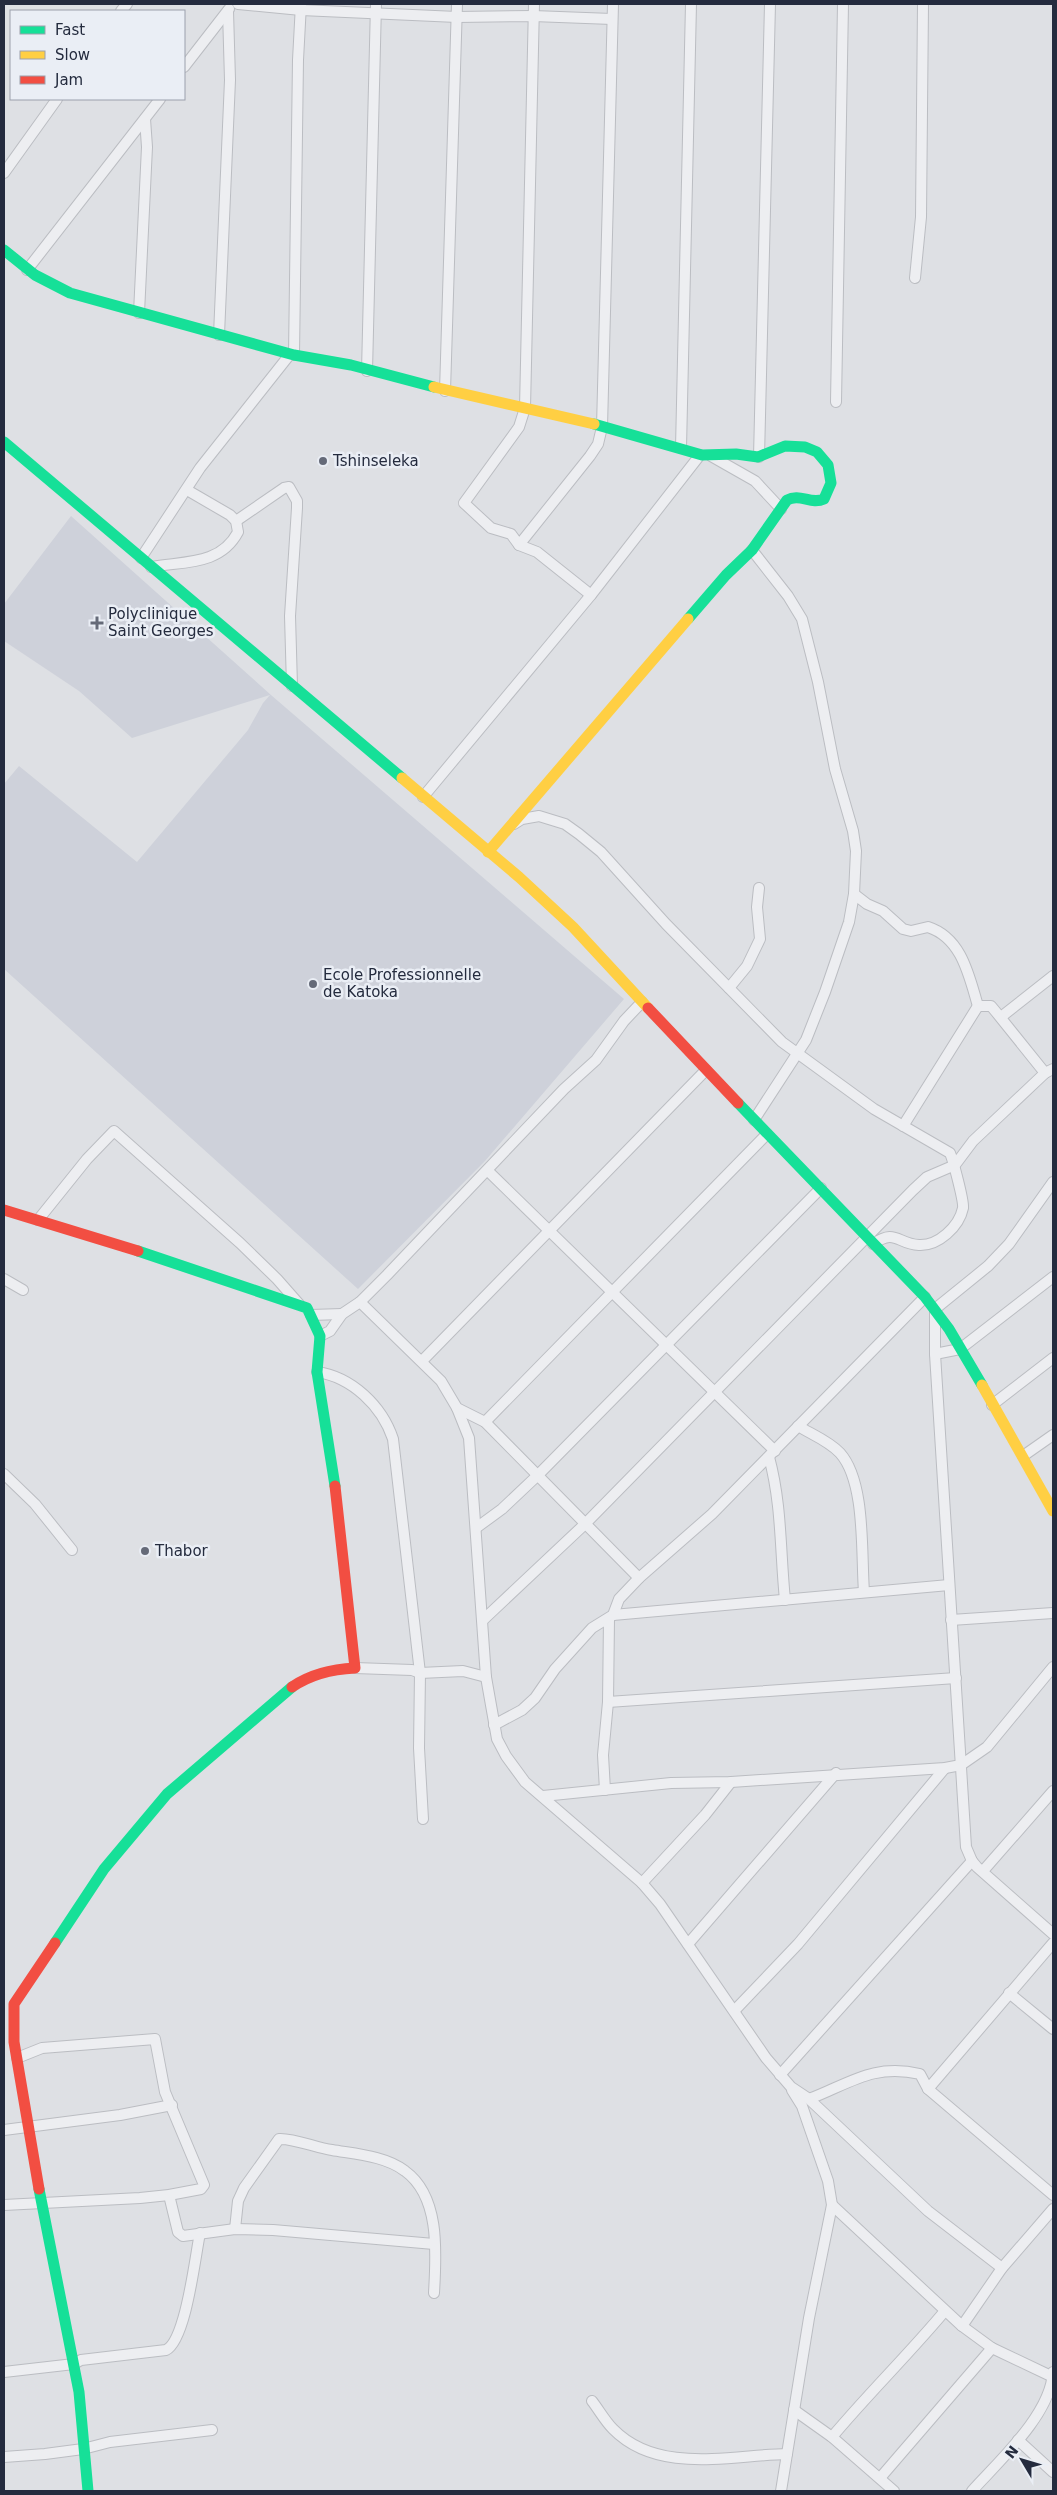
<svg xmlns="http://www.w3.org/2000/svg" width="1057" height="2495" viewBox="0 0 1057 2495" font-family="'DejaVu Sans',sans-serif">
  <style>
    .built { fill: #ced1da }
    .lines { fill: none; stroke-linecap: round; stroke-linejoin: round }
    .street-casing { stroke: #bbbdc2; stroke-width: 12 }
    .street { stroke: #edeef1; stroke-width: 10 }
    .fast { stroke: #16e098; stroke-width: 11 }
    .slow { stroke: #ffcf43; stroke-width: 11 }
    .jam { stroke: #f24e42; stroke-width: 11 }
    .poi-dot { fill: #656a78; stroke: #eaeef5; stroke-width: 2 }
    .labels { text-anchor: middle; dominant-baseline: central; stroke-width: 5; stroke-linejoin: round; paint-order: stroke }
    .poi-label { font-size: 15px; fill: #242b3e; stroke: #eaeef5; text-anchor: start }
  </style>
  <rect width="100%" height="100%" fill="#dee0e4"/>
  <!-- built -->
  <polygon class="built" points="71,516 271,695 624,999 485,1161 358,1289 4,969 4,784 19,766 137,862 248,730 263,703 270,695 132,738 79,691 4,641 4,604"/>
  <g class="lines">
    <defs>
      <g id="street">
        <polyline points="238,4 301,10 457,17 533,16 612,19"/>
        <polyline points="534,4 525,408 519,427 464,503 491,528 511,534 519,545 537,552 591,595"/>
        <polyline points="121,11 127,4"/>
        <polyline points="184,67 229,9"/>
        <polyline points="4,173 57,99"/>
        <polyline points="27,270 160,99"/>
        <polyline points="915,278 921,217 923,4"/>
        <polyline points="139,313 147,147 145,119"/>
        <polyline points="219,335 230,80 228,11"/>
        <polyline points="294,355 298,60 301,4"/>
        <polyline points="367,371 376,4"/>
        <polyline points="445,391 457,4"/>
        <polyline points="836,402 843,4"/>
        <polyline points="681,448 691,4"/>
        <polyline points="711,456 755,481 781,509"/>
        <polyline points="759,457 770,4"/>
        <polyline points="236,521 284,488 289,487 297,501 297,508 290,616 292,686"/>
        <polyline points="519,545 590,456 598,444 602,427 613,4"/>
        <polyline points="752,550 788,596 802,619 818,682 835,769 853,831 856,851 854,894 849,922 825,992 806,1040 754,1120"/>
        <polyline points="141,558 200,468 291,353"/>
        <path d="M 151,567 C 183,561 220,566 238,532 L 236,521 L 230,515 L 187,490"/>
        <polyline points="423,797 591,595 700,455"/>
        <path d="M 514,824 L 522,819 L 539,816 L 565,824 L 579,834 L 601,852 L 666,924 L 782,1042 L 874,1109 L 950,1153 C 953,1160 964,1201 963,1208 C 959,1227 938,1246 919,1245 C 897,1244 896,1228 873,1244"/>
        <path d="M 854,894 L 867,904 L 883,911 L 903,929 L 911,931 L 928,927 C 962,938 969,976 978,1006 L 991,1006 L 996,1012 L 1045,1073"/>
        <polyline points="729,988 747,966 760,939 757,907 759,888"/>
        <polyline points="1001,1017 1053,976"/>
        <polyline points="903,1126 978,1006"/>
        <polyline points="488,1171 775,1451"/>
        <polyline points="1053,1182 1009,1244 988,1266 935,1309 935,1354 966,1847 972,1861 977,1867 1053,1934"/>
        <polyline points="38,1220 87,1159 114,1131 240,1243 277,1279 299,1304"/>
        <polyline points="4,1279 23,1290"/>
        <polyline points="360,1302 441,1381 457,1408 485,1422 639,1578"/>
        <polyline points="311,1315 342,1314"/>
        <polyline points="320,1336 330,1331 342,1314 360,1302 387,1275 564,1089 596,1060 624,1021 642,1002"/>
        <polyline points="935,1354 960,1349 1053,1277"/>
        <polyline points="422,1361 706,1070"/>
        <path d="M 317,1372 C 352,1377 382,1406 393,1439 L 420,1673 L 419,1748 L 423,1819"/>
        <polyline points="992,1405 1053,1358"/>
        <polyline points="457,1408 469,1438 486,1677 497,1739 506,1756 525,1782 642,1883 660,1904 766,2058 791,2087 809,2099 928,2211 1002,2268"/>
        <polyline points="485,1422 767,1134"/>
        <path d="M 798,1426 C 811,1434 829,1441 840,1453 C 866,1482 861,1553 864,1592"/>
        <polyline points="1023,1456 1053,1435"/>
        <path d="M 769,1457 C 782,1505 780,1551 785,1600"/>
        <polyline points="4,1474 35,1504 72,1550"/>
        <polyline points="476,1528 502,1509 538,1475 821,1188"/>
        <polyline points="613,1615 949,1585"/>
        <polyline points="483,1620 585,1524 913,1190 927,1177 955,1165 973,1141 1045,1073 1053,1069"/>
        <polyline points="951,1620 1053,1613"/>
        <polyline points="355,1668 412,1670 420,1673 463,1671 486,1677"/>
        <polyline points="608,1702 956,1678"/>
        <polyline points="494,1725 522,1710 535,1698 555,1669 592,1628 613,1615 619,1599 639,1578 712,1514 925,1297"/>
        <polyline points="605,1790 603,1755 608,1702 609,1619"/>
        <polyline points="543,1796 671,1783 731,1782 945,1768 961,1765 987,1747 1053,1667"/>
        <polyline points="983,1871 1053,1791"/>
        <polyline points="642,1883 705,1815 731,1782"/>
        <polyline points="688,1944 836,1773"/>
        <polyline points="1009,1993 1053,2029"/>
        <polyline points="735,2010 798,1944 945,1768"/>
        <polyline points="780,2075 972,1861"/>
        <polyline points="928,2089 1053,1943"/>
        <path d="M 809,2099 C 849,2084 873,2063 920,2074 L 928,2089 L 1053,2195"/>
        <polyline points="4,2130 120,2115 172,2105"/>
        <polyline points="169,2195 178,2232 183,2236 235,2229 273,2230 434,2244"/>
        <polyline points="4,2205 140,2198 169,2195 201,2189 204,2185 165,2092 155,2039 42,2048 17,2058"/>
        <polyline points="832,2205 962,2326 992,2348 1053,2377"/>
        <path d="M 235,2229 L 238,2201 L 244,2188 L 279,2139 C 294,2138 316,2148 332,2150 C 355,2154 386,2156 405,2171 C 441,2197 436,2255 434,2293"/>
        <polyline points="962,2326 1002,2268 1053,2209"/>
        <path d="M 4,2372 L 74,2364 L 81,2360 L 166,2350 C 186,2340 195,2257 200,2233"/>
        <path d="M 592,2401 C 599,2410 605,2421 613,2429 C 658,2475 731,2455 787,2454"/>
        <polyline points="794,2410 832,2437 894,2491"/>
        <path d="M 832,2437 C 868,2394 908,2355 944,2312"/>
        <polyline points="1018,2440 1053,2472"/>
        <polyline points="4,2457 45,2454 83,2449 110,2442 212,2430"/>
        <polyline points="880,2478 992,2348"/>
        <polyline points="781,2491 809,2318 832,2205 828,2181 802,2106 792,2090"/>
        <path d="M 972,2491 C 999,2461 1051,2414 1053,2372"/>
      </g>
    </defs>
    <!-- street casing -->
    <use href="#street" class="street-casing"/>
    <!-- street -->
    <use href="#street" class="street"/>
    <!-- fast -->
    <g class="fast">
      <polyline points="4,250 35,275 70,293 294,355 351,365 434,387"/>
      <path d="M 594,424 L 702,455 L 736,454 L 758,457 L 785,446 L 805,447 L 817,452 L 828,465 L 831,483 L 824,499 C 811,505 800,493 787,500 L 752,550 L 726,575 L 688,619"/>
      <polyline points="4,442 402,778"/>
      <polyline points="738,1103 925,1297 949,1329 982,1385"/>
      <polyline points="138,1251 307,1308 320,1336 317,1372 335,1486"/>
      <polyline points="55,1943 104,1869 167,1794 292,1687"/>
      <polyline points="39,2189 79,2392 88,2491"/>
    </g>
    <!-- slow -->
    <g class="slow">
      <polyline points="434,387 594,424"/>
      <polyline points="402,778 519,877 573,927 648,1008"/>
      <polyline points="488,852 688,619"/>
      <polyline points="982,1385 1053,1511"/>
    </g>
    <!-- jam -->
    <g class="jam">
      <polyline points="648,1008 738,1103"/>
      <polyline points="4,1210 138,1251"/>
      <path d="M 292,1687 C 311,1674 333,1669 355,1668 L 335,1486"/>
      <polyline points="39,2189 14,2042 14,2004 55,1943"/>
    </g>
  </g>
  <!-- markers -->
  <g class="poi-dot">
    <circle cx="323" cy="461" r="5"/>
    <path d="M94.5 615.5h5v5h5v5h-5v5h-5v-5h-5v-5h5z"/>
    <circle cx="313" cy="984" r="5"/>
    <circle cx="145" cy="1551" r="5"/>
  </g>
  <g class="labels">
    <!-- poi labels -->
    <g class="poi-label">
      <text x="333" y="461">Tshinseleka</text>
      <text x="108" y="614">Polyclinique<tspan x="108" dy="17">Saint Georges</tspan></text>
      <text x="323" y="975">Ecole Professionnelle<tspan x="323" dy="17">de Katoka</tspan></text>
      <text x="155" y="1551">Thabor</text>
    </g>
  </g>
  <!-- border -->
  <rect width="1057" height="2495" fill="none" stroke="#242b3e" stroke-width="10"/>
  <!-- legend -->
  <rect x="10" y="10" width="175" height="90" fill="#eaeef5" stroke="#9ba0ac"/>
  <rect x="20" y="26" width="25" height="8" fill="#16e098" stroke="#9ba0ac"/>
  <text x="55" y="35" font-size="15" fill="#242b3e">Fast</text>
  <rect x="20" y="51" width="25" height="8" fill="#ffcf43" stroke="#9ba0ac"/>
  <text x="55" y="60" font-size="15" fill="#242b3e">Slow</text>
  <rect x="20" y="76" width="25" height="8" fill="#f24e42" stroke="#9ba0ac"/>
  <text x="55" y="85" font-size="15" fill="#242b3e">Jam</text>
  <!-- north arrow -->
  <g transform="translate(1022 2460) rotate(308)" stroke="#eaeef5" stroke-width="4" paint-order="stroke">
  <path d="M0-4L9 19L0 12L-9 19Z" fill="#242b3e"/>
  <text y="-8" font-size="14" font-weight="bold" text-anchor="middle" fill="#242b3e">N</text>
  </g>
</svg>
